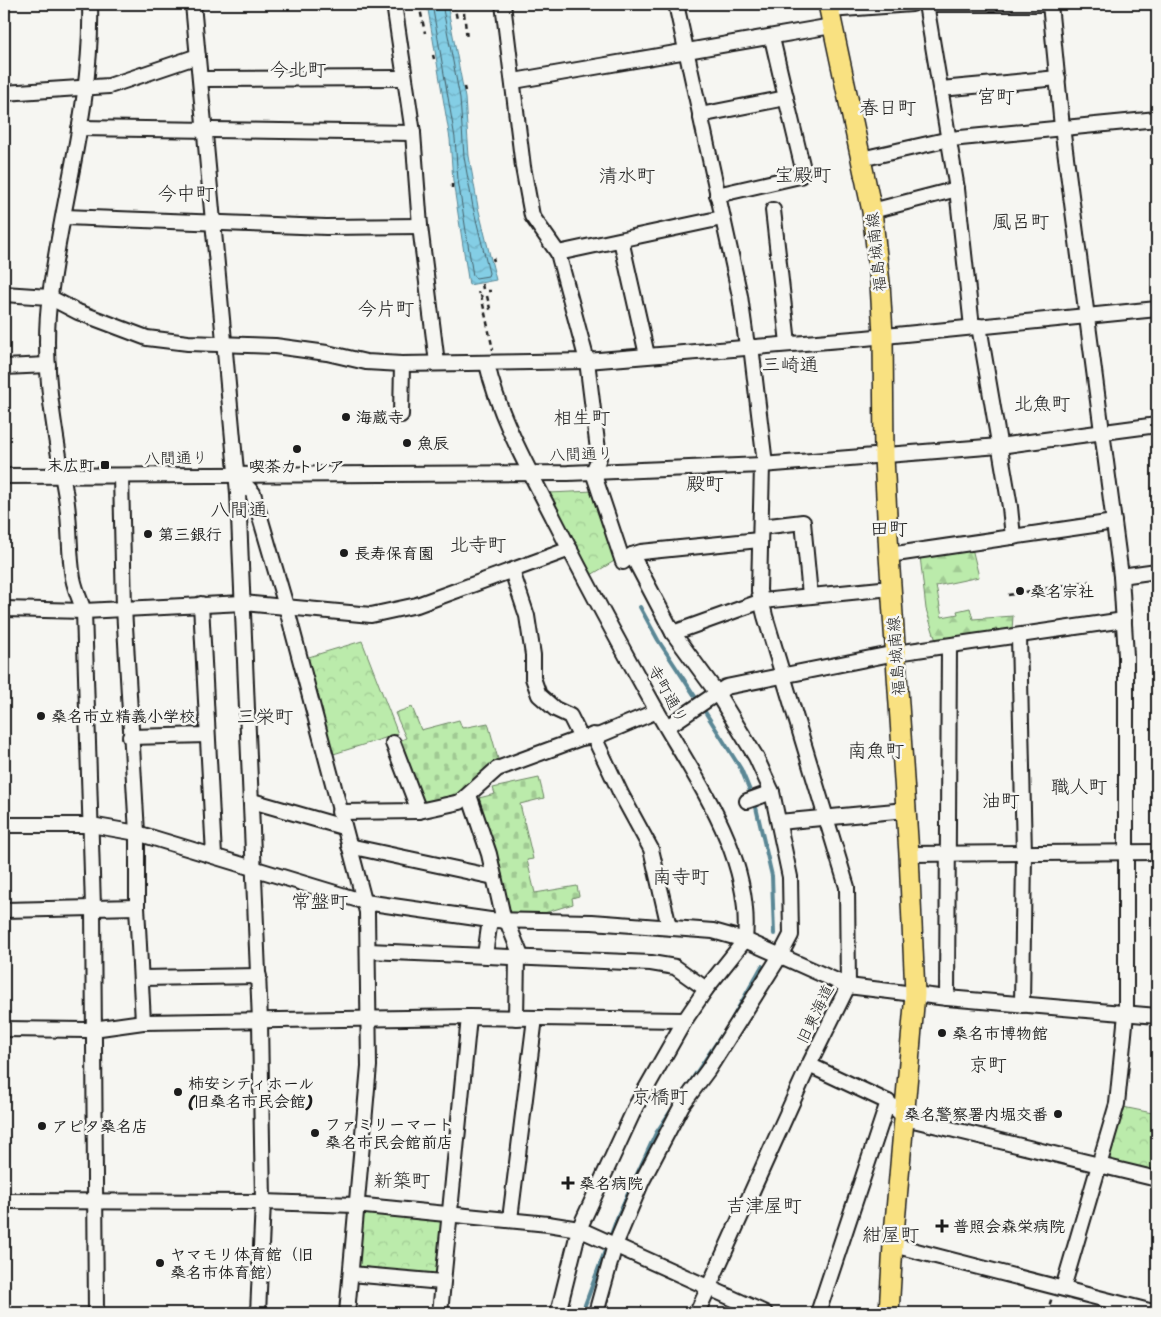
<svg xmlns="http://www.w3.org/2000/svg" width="1161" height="1317" viewBox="0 0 1161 1317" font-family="Sriracha,'Klee One',sans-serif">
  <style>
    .forest { fill: url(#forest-firs); stroke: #6c8464 }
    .cemetery { fill: url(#cemetery-stones); stroke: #6c8464 }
    .park { fill: url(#park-crowns); stroke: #6c8464 }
    .water { fill: url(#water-waves); stroke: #5a8795 }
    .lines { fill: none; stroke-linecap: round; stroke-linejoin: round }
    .shore { stroke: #46636c; stroke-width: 1 }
    .stream { stroke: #5a8795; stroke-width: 4 }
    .minor-casing { stroke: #1c1c1c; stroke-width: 18 }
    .major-casing { stroke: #1c1c1c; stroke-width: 22 }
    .path { stroke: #1c1c1c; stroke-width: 2.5; stroke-dasharray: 5 4; stroke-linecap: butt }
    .minor { stroke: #f6f6f2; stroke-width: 14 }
    .major { stroke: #f9e181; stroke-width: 19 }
    .poi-dot { fill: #1c1c1c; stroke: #f6f6f2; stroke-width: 2 }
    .labels { text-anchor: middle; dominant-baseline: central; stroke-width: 5; stroke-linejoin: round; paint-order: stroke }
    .street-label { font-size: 16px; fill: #1c1c1c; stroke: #f6f6f2 }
    .poi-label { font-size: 16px; font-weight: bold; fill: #1c1c1c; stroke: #f6f6f2; text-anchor: start }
    .quarter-label { font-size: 19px; fill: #1c1c1c; stroke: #f6f6f2 }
  </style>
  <defs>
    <pattern id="forest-firs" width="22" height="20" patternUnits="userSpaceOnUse" patternTransform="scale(1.25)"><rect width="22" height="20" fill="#bbebab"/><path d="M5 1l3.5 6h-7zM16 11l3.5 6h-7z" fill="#a0c993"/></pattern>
    <pattern id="cemetery-stones" width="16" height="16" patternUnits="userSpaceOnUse" patternTransform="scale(1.25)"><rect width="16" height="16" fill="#bbebab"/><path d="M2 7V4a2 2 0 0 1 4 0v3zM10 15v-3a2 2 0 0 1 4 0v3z" fill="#a0c993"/></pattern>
    <pattern id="park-crowns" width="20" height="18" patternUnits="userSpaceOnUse" patternTransform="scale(1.25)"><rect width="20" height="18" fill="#bbebab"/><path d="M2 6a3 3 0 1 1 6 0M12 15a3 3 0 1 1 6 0" fill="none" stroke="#a0c993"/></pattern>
    <pattern id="water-waves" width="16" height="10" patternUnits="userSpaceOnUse" patternTransform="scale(1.25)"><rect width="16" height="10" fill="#84cee5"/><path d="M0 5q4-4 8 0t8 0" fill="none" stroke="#71b0c4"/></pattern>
  </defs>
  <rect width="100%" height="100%" fill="#f6f6f2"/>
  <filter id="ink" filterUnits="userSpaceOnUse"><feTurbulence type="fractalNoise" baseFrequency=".02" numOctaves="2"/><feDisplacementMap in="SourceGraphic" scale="10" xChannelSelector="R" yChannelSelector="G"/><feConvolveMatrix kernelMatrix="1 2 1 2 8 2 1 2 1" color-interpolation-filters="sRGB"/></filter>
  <g filter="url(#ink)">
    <!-- forest -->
    <polygon class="forest" points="972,548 979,577 936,586 942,617 958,614 957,611 970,608 973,619 1013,616 1012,630 936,641 926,609 920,556"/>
    <!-- cemetery -->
    <g class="cemetery">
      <polygon points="412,707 421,730 459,720 462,728 488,723 498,759 457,794 420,803 399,741 406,738 395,713"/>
      <polygon points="539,778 544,798 520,804 533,859 527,860 535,893 577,886 579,896 572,898 573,904 544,913 515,918 511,915 496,851 475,799 495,794 493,788"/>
    </g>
    <!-- park -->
    <g class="park">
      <polygon points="594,491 616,560 591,575 549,493"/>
      <polygon points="362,641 398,734 327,756 302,659"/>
      <polygon points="1123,1107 1157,1114 1157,1172 1112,1161 1109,1157"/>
      <polygon points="362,1211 443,1218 437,1277 357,1270"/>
    </g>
    <!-- water -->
    <polygon class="water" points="427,4 447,4 465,98 469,156 478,207 496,280 469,285 453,181 450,139"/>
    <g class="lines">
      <!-- shore -->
      <polyline class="shore" points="432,4 455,138 458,180 473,276 476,278 488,276 489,273 473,207 464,157 460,98 442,4"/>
      <!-- stream -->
      <g class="stream">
        <polyline points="640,607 658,640 698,701"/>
        <polyline points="702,707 741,769 755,803 772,876 774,934"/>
        <polyline points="732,1019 762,966"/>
        <polyline points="582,1313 619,1213 656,1133 723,1033"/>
      </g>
      <defs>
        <g id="minor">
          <path d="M 90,4 C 93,103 62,198 50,296 C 41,360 54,428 65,491 C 71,520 68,550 73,578 C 75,589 80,600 84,611 L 93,907 L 96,1313"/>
          <polyline points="193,4 238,493 260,1021 263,1202 258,1313"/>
          <polyline points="394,4 413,133 420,226 437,363"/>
          <polyline points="503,4 523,167 532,216 558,253 587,361 599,458 593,472 623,562 632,555 673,633 717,693 756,757 772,792 790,877 791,935 780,956 708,1070 682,1105 642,1181 615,1245 596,1313"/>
          <polyline points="676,4 740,296 747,346"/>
          <polyline points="926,4 957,189 972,327"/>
          <polyline points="931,4 1050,4"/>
          <polyline points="1050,4 1062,127 1121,576 1126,656 1126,1014 1117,1104 1063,1288"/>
          <polyline points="829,10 912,4"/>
          <polyline points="772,38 786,98"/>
          <polyline points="201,79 404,78"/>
          <polyline points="514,81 832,26"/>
          <polyline points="941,89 1058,78"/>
          <polyline points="4,93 109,86 198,56"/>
          <polyline points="700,115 786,98 803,169 800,176 717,195"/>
          <polyline points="79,128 413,133"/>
          <polyline points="861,159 950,139 1157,119"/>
          <polyline points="773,210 788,343"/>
          <polyline points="872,211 957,189"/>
          <polyline points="64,217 326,227 420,226"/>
          <polyline points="621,240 647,355"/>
          <polyline points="558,253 722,218"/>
          <polyline points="4,294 49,297 78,312 147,338 188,343 275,346 327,353 366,362 402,364 587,361 865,338 1157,309"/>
          <polyline points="979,326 1010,507 1013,537"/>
          <polyline points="751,346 765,464"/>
          <path d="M 487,364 C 499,417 528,468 553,517 C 586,582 621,647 657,711 C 696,780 753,856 745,940"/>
          <polyline points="4,367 48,365"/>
          <polyline points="401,415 402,364"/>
          <polyline points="236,475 253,493 286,606 367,912 369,1066 347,1313"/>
          <polyline points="4,476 568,473 762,465 999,446 1157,425"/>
          <polyline points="121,476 124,608 137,833 137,907 143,1022"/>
          <polyline points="761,527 803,522 810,595"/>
          <polyline points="632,555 641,552 759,540"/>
          <polyline points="889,555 1114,522"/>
          <polyline points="512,571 527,616 533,655 533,678 539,695 555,709 570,716 581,738"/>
          <polyline points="1121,576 1157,571"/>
          <polyline points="201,604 214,856"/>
          <polyline points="4,609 84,611 243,603 371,615 417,605 570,549"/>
          <polyline points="673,633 762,601 891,588"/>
          <polyline points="1019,636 1024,854 1022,1005"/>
          <polyline points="667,727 726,687 896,653 1124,620"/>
          <polyline points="593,735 621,794 651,849 669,927"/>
          <polyline points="130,737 207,735"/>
          <polyline points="393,743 419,811"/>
          <polyline points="469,795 489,854 504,921"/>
          <polyline points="252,801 343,827"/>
          <polyline points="747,801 772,792"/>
          <polyline points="339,812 419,811 460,802 497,769 581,738 600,735 657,711"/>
          <polyline points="779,822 906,810"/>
          <polyline points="4,825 91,825 137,833 365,902 490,920 592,922 713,931 745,940 848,986 947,998 1157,1016"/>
          <polyline points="349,846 494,877"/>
          <polyline points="909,854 1157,852"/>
          <polyline points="4,910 137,907"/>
          <polyline points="507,921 521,956"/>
          <polyline points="368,951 651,963 675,967 706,989"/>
          <polyline points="485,955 490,920"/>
          <polyline points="141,978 259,976"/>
          <polyline points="947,998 949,647"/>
          <polyline points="516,1018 517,957"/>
          <polyline points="4,1029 86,1030 143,1022 469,1017 685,1020"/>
          <polyline points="809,1065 888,1102 905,1118 1157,1179"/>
          <polyline points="4,1201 263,1202 355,1205 548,1224 579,1229 765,1313"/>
          <polyline points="510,1219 535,1018"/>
          <polyline points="893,1245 1157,1313"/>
          <polyline points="351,1274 442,1282"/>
          <polyline points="440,1313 469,1017"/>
          <polyline points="558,1313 579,1229 636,1106 685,1020 706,989 745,940"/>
          <polyline points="697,1313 809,1065 848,986 847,887 765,616 759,591 762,465"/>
          <polyline points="818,1313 888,1102"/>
        </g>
        <polyline id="major" points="828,4 872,211 880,283 883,335 884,457 889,555 909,854 915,994 893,1245 889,1313"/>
      </defs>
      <!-- minor casing -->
      <use href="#minor" class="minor-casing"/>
      <!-- major casing -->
      <use href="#major" class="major-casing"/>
      <!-- path -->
      <g class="path">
        <polyline points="419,4 425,33"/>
        <polyline points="422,4 423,8"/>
        <polyline points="454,4 457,19"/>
        <polyline points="463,4 467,39"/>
        <polyline points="433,55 434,59"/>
        <polyline points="464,87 465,91"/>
        <polyline points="452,184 452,188"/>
        <polyline points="493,258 494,261"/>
        <polyline points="482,284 483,289"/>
        <polyline points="488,291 491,291"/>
        <polyline points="478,292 479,294"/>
        <polyline points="481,295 493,350"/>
        <polyline points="487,296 491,313"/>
        <polyline points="1008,595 1089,581"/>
        <polyline points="1047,1313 1052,1297"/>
      </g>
      <!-- minor -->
      <use href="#minor" class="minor"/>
      <!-- major -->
      <use href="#major" class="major"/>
    </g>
  </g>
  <!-- markers -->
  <g class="poi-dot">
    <circle cx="346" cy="417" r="5"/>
    <circle cx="407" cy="443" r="5"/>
    <circle cx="297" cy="449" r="5"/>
    <rect x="100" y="460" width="10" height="10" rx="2.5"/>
    <circle cx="148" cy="534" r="5"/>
    <circle cx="344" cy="553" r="5"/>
    <circle cx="1020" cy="591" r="5"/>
    <circle cx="41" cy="716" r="5"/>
    <circle cx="942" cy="1033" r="5"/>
    <circle cx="178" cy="1092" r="5"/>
    <circle cx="1058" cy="1114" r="5"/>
    <circle cx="42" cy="1126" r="5"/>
    <circle cx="315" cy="1133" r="5"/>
    <path d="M565.5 1175.5h5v5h5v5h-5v5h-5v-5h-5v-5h5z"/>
    <path d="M939.5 1218.5h5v5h5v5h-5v5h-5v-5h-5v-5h5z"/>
    <circle cx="160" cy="1263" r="5"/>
  </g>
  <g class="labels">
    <!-- street labels -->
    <g class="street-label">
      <text transform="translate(876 252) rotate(-96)">福島城南線</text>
      <text transform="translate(581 454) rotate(-2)">八間通り</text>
      <text transform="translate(176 458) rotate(-1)">八間通り</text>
      <text transform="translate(896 656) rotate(-94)">福島城南線</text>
      <text transform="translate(668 694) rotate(61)">寺町通り</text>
      <text transform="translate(815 1014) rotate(-64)">旧東海道</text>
    </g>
    <!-- poi labels -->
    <g class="poi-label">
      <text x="356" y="417">海蔵寺</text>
      <text x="417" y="443">魚辰</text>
      <text x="95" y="465" text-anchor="end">末広町</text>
      <text x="297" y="466" text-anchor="middle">喫茶カトレア</text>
      <text x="158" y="534">第三銀行</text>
      <text x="354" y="553">長寿保育園</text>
      <text x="1030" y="591">桑名宗社</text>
      <text x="51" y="716">桑名市立精義小学校</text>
      <text x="952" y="1033">桑名市博物館</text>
      <text x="188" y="1083">柿安シティホール<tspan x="188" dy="18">(旧桑名市民会館)</tspan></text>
      <text x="1048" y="1114" text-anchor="end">桑名警察署内堀交番</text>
      <text x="325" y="1124">ファミリーマート<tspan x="325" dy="18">桑名市民会館前店</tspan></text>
      <text x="52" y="1126">アピタ桑名店</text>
      <text x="579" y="1183">桑名病院</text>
      <text x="953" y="1226">普照会森栄病院</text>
      <text x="170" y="1254">ヤマモリ体育館（旧<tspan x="170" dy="18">桑名市体育館）</tspan></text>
    </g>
    <!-- quarter labels -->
    <g class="quarter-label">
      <text x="298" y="69">今北町</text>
      <text x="996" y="96">宮町</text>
      <text x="888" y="107">春日町</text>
      <text x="803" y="174">宝殿町</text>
      <text x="627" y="175">清水町</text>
      <text x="186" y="193">今中町</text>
      <text x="1021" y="221">風呂町</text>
      <text x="386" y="308">今片町</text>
      <text x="790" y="364">三崎通</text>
      <text x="1042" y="403">北魚町</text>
      <text x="582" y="417">相生町</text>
      <text x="705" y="483">殿町</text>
      <text x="239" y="509">八間通</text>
      <text x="889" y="528">田町</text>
      <text x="478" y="544">北寺町</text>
      <text x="265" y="716">三栄町</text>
      <text x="876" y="750">南魚町</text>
      <text x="1079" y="786">職人町</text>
      <text x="1001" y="800">油町</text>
      <text x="681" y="876">南寺町</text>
      <text x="320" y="901">常盤町</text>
      <text x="988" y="1064">京町</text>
      <text x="660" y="1096">京橋町</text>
      <text x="402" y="1180">新築町</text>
      <text x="764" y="1205">吉津屋町</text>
      <text x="891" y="1234">紺屋町</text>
    </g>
  </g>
  <!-- margin -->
  <rect width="1161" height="1317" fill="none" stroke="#f6f6f2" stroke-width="20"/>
  <rect x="10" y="10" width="1141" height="1297" fill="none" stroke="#1c1c1c" stroke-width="2" filter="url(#ink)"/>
</svg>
